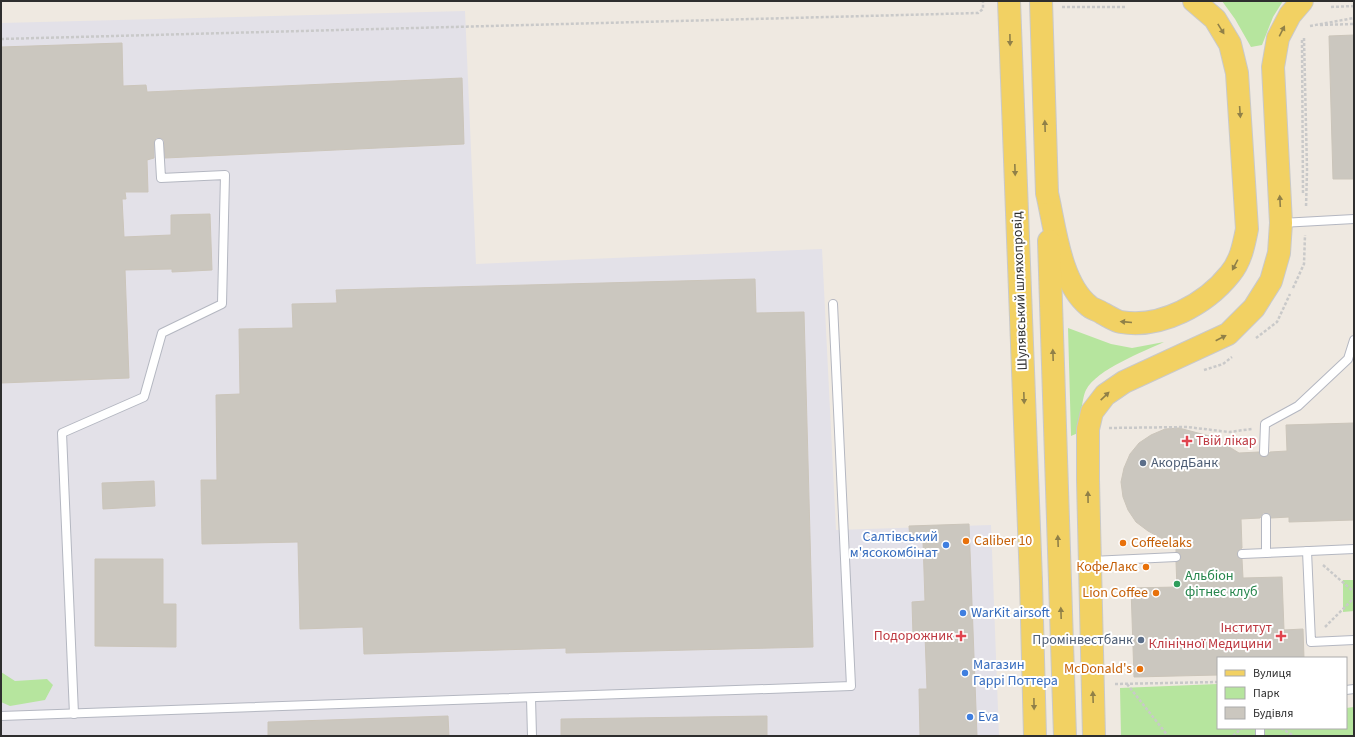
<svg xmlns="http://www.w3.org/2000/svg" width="1355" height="737" viewBox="0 0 1355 737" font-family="'Source Sans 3',sans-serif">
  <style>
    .industrial { fill: #e3e1e8 }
    .green { fill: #b6e59e }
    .building { fill: #cbc7bf; stroke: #cbc5ba }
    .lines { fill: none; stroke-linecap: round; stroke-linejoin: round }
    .service-casing { stroke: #b4b7c1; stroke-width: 10 }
    .primary-casing { stroke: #c9c9c9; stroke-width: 24 }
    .path { stroke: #c9c9c9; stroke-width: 2.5; stroke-dasharray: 3 2; stroke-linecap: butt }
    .service { stroke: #fff; stroke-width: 8 }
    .primary { stroke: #f2d163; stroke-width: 22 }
    .primary-bridge-casing { stroke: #c9c9c9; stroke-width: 24; stroke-linecap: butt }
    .primary-bridge { stroke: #f2d163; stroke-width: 22 }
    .oneway { fill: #908048 }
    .health-dot { fill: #e0444e; stroke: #fff; stroke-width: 1.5 }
    .service-dot { fill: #5c6f8a; stroke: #fff; stroke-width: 1.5 }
    .food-dot { fill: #e8710a; stroke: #fff; stroke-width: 1.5 }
    .shop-dot { fill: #3f7fe0; stroke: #fff; stroke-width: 1.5 }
    .leisure-dot { fill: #2e9e5b; stroke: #fff; stroke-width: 1.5 }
    .labels { text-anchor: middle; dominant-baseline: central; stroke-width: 4; stroke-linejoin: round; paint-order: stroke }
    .street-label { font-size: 14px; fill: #2e2e2e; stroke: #fff }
    .health-label { font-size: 14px; fill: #be3a42; stroke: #fff; text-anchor: end }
    .service-label { font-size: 14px; fill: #4e5e75; stroke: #fff; text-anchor: start }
    .shop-label { font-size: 14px; fill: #366cbe; stroke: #fff; text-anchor: start }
    .food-label { font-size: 14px; fill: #c56008; stroke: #fff; text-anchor: end }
    .leisure-label { font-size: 14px; fill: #27864d; stroke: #fff; text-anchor: start }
  </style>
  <rect width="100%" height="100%" fill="#efe9e1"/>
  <!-- industrial -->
  <polygon class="industrial" points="465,11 476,264 822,249 836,530 991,525 999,736 1,736 1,23"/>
  <!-- green -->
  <g class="green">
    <polygon points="1222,1 1283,1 1273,17 1262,45 1251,47 1235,19"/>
    <path d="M 1068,328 L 1111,344 L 1132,348 L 1164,342 C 1143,352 1097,369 1086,390 C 1082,397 1080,424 1078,433 L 1071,436 Z"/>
    <polygon points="1343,580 1354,580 1354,611 1343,612"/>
    <polygon points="1,672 15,681 47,679 53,685 45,700 10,706 1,702"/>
    <polygon points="1218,684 1218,728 1346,728 1346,708 1354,707 1354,736 1121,736 1120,688"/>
  </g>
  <!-- building -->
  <g class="building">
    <polygon points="1354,35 1354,179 1333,179 1329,36"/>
    <polygon points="122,43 123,86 146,85 147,92 462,78 464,144 165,158 164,140 161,138 156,138 154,143 154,158 147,160 148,192 125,192 126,199 122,199 124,237 171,235 171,215 210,214 212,270 172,272 172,269 125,270 129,378 1,383 1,47"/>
    <polygon points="755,279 756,313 804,312 813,647 566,653 566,648 364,654 363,627 300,629 298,542 202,544 201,480 217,480 216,395 240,394 239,329 293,328 292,304 337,303 336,290"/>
    <polygon points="1354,423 1354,520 1289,522 1289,517 1271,518 1266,513 1263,513 1260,518 1241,519 1242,548 1239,550 1237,554 1238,557 1242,559 1243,578 1282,577 1284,630 1303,629 1304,658 1218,658 1218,675 1134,677 1131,588 1177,587 1176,562 1179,561 1181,557 1180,554 1176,552 1176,540 1161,538 1148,531 1136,522 1128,510 1123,497 1121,482 1124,468 1130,454 1139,443 1151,435 1165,429 1179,428 1213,437 1239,453 1259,452 1261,456 1264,457 1268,455 1270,452 1287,451 1286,425"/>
    <polygon points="154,481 155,506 103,509 102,483"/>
    <polygon points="969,524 977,736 920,736 919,689 927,689 925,635 913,635 912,602 925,601 923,541 910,541 909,526"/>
    <polygon points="95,559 163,559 163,604 176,604 176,647 95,646"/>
    <polygon points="448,716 449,736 268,736 268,722"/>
    <polygon points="767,716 767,736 561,736 561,719"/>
  </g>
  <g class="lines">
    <defs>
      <g id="service">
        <polyline points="1281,223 1354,219"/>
        <polyline points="1264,452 1265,424 1298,406 1348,359 1354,340"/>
        <polyline points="1266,518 1266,553"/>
        <polyline points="1307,551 1311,642 1354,640"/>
        <polyline points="1242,554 1354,549"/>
        <polyline points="1091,561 1176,557"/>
        <polyline points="1346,690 1354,689"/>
        <polyline points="531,698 532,736"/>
        <polyline points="74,714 62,433 144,397 162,333 222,304 225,175 161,178 159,143"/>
        <polyline points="1,716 851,686 833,304"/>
        <polyline points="1260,728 1260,736"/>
      </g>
      <g id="primary">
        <path d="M 1047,193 C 1055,227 1060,283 1089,306 C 1092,309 1098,310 1102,313 C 1108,316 1115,321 1121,322 C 1161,329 1206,304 1230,274 C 1241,261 1244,244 1247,229 L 1237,73 L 1230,44 L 1215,19 L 1194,1"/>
        <polyline points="1049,241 1065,736"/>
        <polyline points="1031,581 1035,736"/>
        <polyline points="1094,736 1088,480 1088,429 1092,412 1105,395 1124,382 1228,334 1254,308 1271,281 1279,253 1281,223 1273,67 1278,38 1290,15 1302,1"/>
      </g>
    </defs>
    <!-- service casing -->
    <use href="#service" class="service-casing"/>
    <!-- primary casing -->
    <use href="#primary" class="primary-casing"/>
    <!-- path -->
    <g class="path">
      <polyline points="1062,7 1127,7"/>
      <polyline points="1331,7 1354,6"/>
      <polyline points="1320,25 1354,24"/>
      <polyline points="1310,26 1354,18"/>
      <polyline points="1304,38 1307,170 1306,208"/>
      <polyline points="1,39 978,13 983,9 983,1"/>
      <polyline points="1302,40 1303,195"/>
      <polyline points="1293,288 1304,264 1305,235"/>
      <polyline points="1256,338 1277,322 1290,294"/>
      <polyline points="1204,370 1223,364 1232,357"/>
      <polyline points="1109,428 1187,427 1229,432 1252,429"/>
      <polyline points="1323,565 1354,592"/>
      <polyline points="1325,627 1354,598"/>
      <polyline points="1115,684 1218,682"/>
      <polyline points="1127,684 1168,736"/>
      <polyline points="1281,728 1294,736"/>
      <polyline points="1233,736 1242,728"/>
    </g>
    <!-- service -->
    <use href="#service" class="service"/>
    <!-- primary -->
    <use href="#primary" class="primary"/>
    <defs>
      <g id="primary-bridge">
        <polyline points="1009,1 1031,581"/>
        <polyline points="1041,1 1047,193"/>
      </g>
    </defs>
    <!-- primary-bridge casing -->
    <use href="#primary-bridge" class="primary-bridge-casing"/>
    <!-- primary-bridge -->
    <use href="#primary-bridge" class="primary-bridge"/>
  </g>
  <!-- one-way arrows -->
  <defs><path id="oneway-solid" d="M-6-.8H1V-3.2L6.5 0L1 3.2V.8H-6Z"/></defs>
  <g class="oneway">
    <use href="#oneway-solid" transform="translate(1221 29) rotate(58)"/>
    <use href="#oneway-solid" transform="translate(1282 31) rotate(-63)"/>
    <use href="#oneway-solid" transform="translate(1010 40) rotate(89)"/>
    <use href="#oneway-solid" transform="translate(1240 112) rotate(86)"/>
    <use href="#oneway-solid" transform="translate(1045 126) rotate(-92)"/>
    <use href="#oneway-solid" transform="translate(1015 170) rotate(88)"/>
    <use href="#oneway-solid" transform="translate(1280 201) rotate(-93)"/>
    <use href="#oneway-solid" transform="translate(1235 265) rotate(118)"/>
    <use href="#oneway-solid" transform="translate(1126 322) rotate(-175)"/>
    <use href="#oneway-solid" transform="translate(1221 338) rotate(-27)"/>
    <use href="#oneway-solid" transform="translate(1053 355) rotate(-92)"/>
    <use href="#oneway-solid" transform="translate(1105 396) rotate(-44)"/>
    <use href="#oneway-solid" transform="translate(1024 398) rotate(88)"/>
    <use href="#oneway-solid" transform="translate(1088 497) rotate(-91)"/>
    <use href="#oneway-solid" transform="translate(1058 541) rotate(-92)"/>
    <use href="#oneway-solid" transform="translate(1061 613) rotate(-92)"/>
    <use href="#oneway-solid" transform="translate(1093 697) rotate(-92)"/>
    <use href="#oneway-solid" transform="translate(1034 704) rotate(89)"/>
  </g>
  <!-- markers -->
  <g class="health-dot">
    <path d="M1185 435h4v4h4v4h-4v4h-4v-4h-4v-4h4z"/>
    <path d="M959 630h4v4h4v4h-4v4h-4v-4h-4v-4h4z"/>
    <path d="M1279 630h4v4h4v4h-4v4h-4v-4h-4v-4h4z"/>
  </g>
  <g class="service-dot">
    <circle cx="1143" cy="463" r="4"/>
    <circle cx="1141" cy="640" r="4"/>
  </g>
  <g class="food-dot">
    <circle cx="966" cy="541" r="4"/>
    <circle cx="1123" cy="543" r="4"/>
    <circle cx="1146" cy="567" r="4"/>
    <circle cx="1156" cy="593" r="4"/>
    <circle cx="1140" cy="669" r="4"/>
  </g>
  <g class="shop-dot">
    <circle cx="946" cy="545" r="4"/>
    <circle cx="963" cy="613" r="4"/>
    <circle cx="965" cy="673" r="4"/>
    <circle cx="970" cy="717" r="4"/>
  </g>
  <circle class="leisure-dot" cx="1177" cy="584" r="4"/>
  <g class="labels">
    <!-- street labels -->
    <g class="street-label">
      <text transform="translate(1020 291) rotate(-92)">Шулявський шляхопровід</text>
    </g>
    <!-- health labels -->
    <g class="health-label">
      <text x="1196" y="441" text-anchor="start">Твій лікар</text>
      <text x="1272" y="628">Інститут<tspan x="1272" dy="16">Клінічної Медицини</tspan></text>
      <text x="953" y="636">Подорожник</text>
    </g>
    <!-- service labels -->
    <g class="service-label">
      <text x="1151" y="463">АкордБанк</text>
      <text x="1133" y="640" text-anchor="end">Промінвестбанк</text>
    </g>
    <!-- shop labels -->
    <g class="shop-label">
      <text x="938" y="537" text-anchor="end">Салтівський<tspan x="938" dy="16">м'ясокомбінат</tspan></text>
      <text x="971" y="613">WarKit airsoft</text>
      <text x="973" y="665">Магазин<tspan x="973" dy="16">Гаррі Поттера</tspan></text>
      <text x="978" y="717">Eva</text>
    </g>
    <!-- food labels -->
    <g class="food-label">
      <text x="974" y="541" text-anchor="start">Caliber 10</text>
      <text x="1131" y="543" text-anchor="start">Coffeelaks</text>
      <text x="1138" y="567">КофеЛакс</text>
      <text x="1148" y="593">Lion Coffee</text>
      <text x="1132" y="669">McDonald's</text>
    </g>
    <!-- leisure labels -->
    <g class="leisure-label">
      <text x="1185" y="576">Альбіон<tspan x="1185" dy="16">фітнес клуб</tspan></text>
    </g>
  </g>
  <!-- border -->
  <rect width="1355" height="737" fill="none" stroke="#2e2e2e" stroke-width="4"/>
  <!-- legend -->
  <rect x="1217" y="657" width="130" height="72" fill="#ffffff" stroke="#ababab"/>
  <rect x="1225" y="670" width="20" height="6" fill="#f2d163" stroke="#ababab"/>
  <text x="1253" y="677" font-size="12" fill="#2e2e2e">Вулиця</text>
  <rect x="1225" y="687" width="20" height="12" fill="#b6e59e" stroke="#ababab"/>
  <text x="1253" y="697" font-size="12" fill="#2e2e2e">Парк</text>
  <rect x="1225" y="707" width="20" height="12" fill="#cbc7bf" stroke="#ababab"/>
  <text x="1253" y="717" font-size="12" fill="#2e2e2e">Будівля</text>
</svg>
